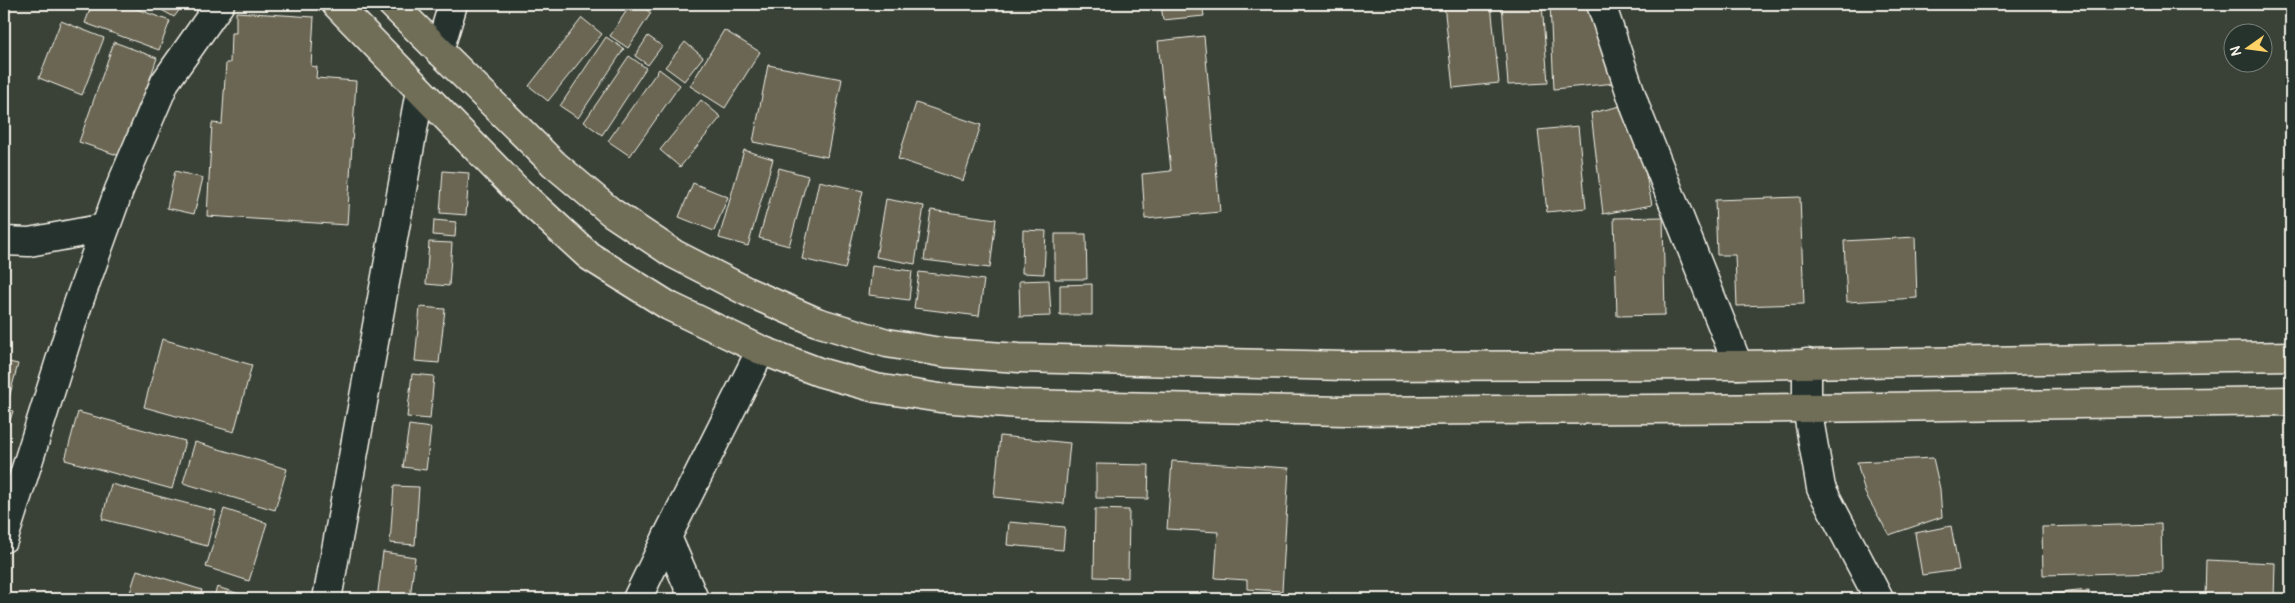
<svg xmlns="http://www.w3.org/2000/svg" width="2295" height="603" viewBox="0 0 2295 603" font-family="Pangolin,sans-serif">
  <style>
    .building { fill: #6a6653; stroke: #f4f1e8 }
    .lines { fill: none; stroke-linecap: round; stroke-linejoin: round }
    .minor-casing { stroke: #f4f1e8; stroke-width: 31 }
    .highway-casing { stroke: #f4f1e8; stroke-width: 31 }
    .minor { stroke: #26332d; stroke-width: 28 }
    .highway { stroke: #716e59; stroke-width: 28 }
  </style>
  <rect width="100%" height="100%" fill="#3a4238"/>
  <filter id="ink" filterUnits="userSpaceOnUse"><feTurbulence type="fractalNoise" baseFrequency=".02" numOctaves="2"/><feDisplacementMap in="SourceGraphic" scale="10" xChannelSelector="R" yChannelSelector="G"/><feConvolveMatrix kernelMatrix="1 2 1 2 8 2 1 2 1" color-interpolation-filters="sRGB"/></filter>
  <g filter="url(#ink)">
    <!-- building -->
    <g class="building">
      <polygon points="92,4 123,4 170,21 159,50 85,23"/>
      <polygon points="151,4 184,4 174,17"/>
      <polygon points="631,4 638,4 651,13 628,48 610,36"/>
      <polygon points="1161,4 1202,4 1204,16 1163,20"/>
      <polygon points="1444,4 1491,4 1499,83 1453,88"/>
      <polygon points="1502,4 1542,4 1548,83 1508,85"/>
      <polygon points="1550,4 1589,4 1616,83 1554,89"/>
      <polygon points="236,12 314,17 311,66 317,67 316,78 356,81 347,225 207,216 212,123 222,124 226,63 230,63 231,33 236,33"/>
      <polygon points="582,18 602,34 548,101 529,86"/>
      <polygon points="61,21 104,38 82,95 39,78"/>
      <polygon points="724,30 760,52 725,108 690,86"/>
      <polygon points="648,36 662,46 648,65 635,56"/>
      <polygon points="1204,36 1220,212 1145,219 1142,174 1171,171 1158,41"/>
      <polygon points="606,37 624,49 578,118 560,106"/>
      <polygon points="114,42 157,58 123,157 79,142"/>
      <polygon points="685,42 703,57 684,81 665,67"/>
      <polygon points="629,56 646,68 602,135 584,122"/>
      <polygon points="768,65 842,79 827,157 753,142"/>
      <polygon points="659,69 680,85 630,156 608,141"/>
      <polygon points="701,100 721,117 680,167 660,150"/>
      <polygon points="916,103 981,125 963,181 898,159"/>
      <polygon points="1621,106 1642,155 1652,205 1603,214 1591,113"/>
      <polygon points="1578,126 1586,208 1547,212 1538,130"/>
      <polygon points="744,150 773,159 748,246 719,238"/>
      <polygon points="779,168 808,176 789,246 759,238"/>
      <polygon points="175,171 203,178 194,214 167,208"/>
      <polygon points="443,171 469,173 466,215 440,213"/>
      <polygon points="819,181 863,191 845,269 802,259"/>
      <polygon points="693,183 728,197 714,231 679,217"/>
      <polygon points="1800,197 1804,304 1737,306 1735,255 1717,255 1715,200"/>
      <polygon points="886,199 924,206 915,264 876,257"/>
      <polygon points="931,210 996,219 990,268 924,260"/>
      <polygon points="1663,217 1665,315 1617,316 1614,218"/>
      <polygon points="434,220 456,222 455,237 433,235"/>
      <polygon points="1023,230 1046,231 1044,274 1022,273"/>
      <polygon points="1055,234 1086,234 1087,279 1055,279"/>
      <polygon points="1915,237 1917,298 1847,302 1844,241"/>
      <polygon points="429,242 452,243 449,286 426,284"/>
      <polygon points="872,266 912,271 909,300 869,295"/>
      <polygon points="919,272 984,280 979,316 914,308"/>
      <polygon points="1049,280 1051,316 1020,317 1019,281"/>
      <polygon points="1092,284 1092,315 1060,315 1060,285"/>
      <polygon points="420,307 445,309 439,363 415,361"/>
      <polygon points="162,339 252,365 234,432 144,407"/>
      <polygon points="4,361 18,364 9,398 4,397"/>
      <polygon points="412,374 434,376 430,419 407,417"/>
      <polygon points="4,408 13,411 4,440"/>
      <polygon points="78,412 185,441 172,489 65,460"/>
      <polygon points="409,425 431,428 426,470 403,467"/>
      <polygon points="1000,436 1070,443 1064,504 994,497"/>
      <polygon points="195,442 287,469 275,510 183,483"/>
      <polygon points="1933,458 1940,489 1942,517 1889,535 1865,493 1857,462"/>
      <polygon points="1172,461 1289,468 1282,591 1247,589 1247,580 1215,578 1218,532 1167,529"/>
      <polygon points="1096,464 1149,465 1148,499 1096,498"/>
      <polygon points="111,484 216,511 207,546 102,519"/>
      <polygon points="394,486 419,487 415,545 390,543"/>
      <polygon points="224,509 267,523 249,581 206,567"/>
      <polygon points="1095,509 1129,510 1128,578 1094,577"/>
      <polygon points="1009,522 1065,527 1063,550 1007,545"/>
      <polygon points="2161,524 2162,572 2043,575 2042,527"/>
      <polygon points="1951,526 1959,570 1922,575 1915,533"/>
      <polygon points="383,552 415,557 410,599 377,599"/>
      <polygon points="2206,560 2275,563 2274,599 2205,599"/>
      <polygon points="137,570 202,590 199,599 128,599"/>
      <polygon points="217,587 246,596 245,599 213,599"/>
      <polygon points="2089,590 2089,599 2047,599 2047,594"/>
      <polygon points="1800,593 1800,599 1640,599 1640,598"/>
      <polygon points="2138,593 2139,599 2112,599 2112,596"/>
      <polygon points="1093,594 1125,595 1125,599 1093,599"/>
    </g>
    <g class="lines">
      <defs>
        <g id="minor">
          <polyline points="1601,4 1636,109 1738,365"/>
          <polyline points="439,51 453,4"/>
          <polyline points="4,241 29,242 105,228"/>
          <polyline points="1807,363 1807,408 1821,488 1879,599"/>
          <polyline points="667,537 694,599"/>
          <polyline points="4,538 78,304 119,190 165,82 220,4"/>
          <polyline points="327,599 420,91"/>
          <polyline points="637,599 667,537 761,350"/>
        </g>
        <g id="highway">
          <polyline points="336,4 516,189 589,256 669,306 761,350 819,372 876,388 940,398 1020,404 1344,411 1807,408 2291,401"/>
          <polyline points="392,4 554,164 611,212 674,254 748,292 817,322 887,343 946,353 1019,358 1344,366 1738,365 2291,356"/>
        </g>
      </defs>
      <!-- minor casing -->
      <use href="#minor" class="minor-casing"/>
      <!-- highway casing -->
      <use href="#highway" class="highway-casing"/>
      <!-- minor -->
      <use href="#minor" class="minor"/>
      <!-- highway -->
      <use href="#highway" class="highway"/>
    </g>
  </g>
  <!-- margin -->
  <rect width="2295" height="603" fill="none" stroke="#26332d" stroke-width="20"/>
  <rect x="10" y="10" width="2275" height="583" fill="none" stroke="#f4f1e8" stroke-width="2" filter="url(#ink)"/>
  <!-- north arrow -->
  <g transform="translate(2248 48) rotate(256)"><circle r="24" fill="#26332d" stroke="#787f78"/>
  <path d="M0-4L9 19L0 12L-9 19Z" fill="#ffd166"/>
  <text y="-8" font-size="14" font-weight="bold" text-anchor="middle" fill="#f4f1e8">N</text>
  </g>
</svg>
